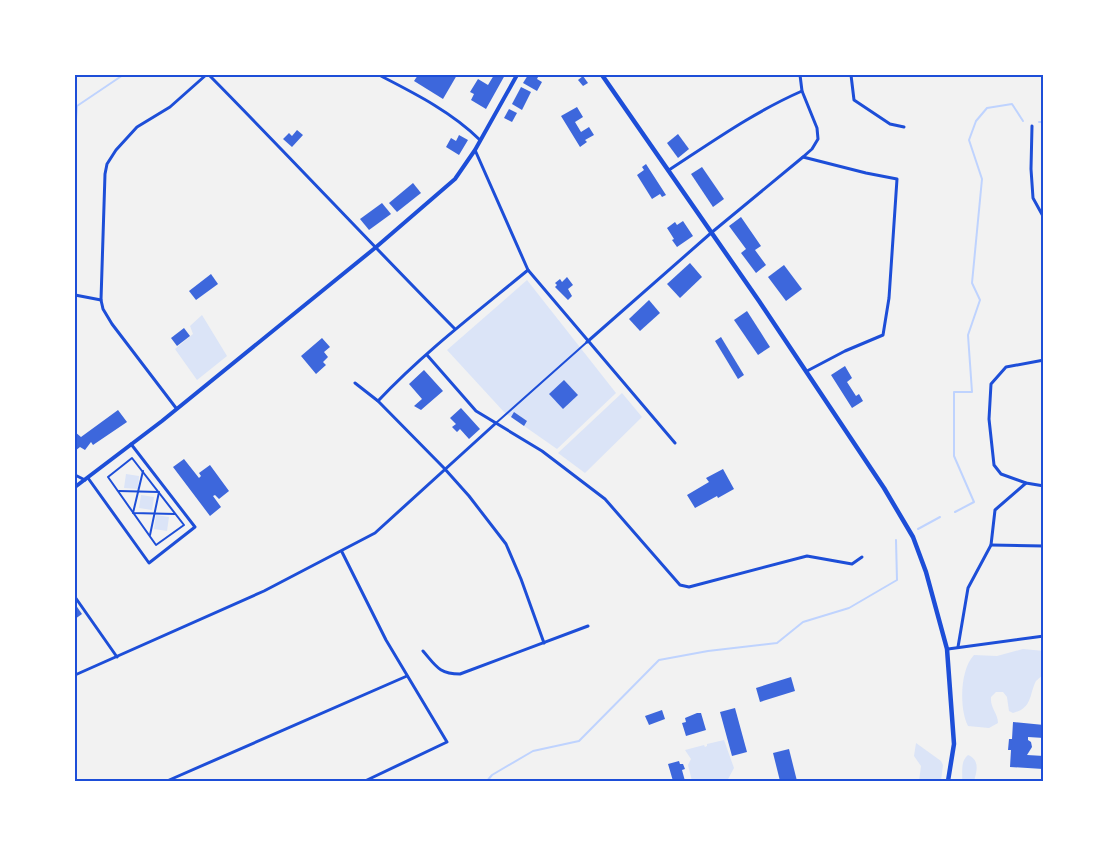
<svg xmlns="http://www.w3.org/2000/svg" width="1119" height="856" viewBox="0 0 1119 856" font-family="'Times New Roman',serif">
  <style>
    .green { fill: #dbe4f7 }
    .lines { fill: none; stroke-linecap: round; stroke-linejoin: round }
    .stream { stroke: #bfd3fe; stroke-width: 2 }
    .building { fill: #3d67dc }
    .pedestrian { stroke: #1d4ed8; stroke-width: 2 }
    .minor { stroke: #1d4ed8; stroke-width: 3 }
    .tertiary { stroke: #1d4ed8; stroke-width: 4 }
    .secondary { stroke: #1d4ed8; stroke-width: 4.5 }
    .neatline { fill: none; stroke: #1d4ed8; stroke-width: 2 }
  </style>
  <rect width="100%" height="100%" fill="#f2f2f2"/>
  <!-- green -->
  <g class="green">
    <polygon points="527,280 616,393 557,449 504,412 447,350"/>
    <polygon points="202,315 227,356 197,380 175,349 193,334 190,326"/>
    <polygon points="622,393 642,417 585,473 558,453"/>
    <polygon points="126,474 139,476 138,489 124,488"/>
    <polygon points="141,495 154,497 152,510 139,508"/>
    <polygon points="156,515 169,517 167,531 154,529"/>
    <path d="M 1023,649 L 1044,651 L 1044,674 C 1043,675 1037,680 1036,681 C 1029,694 1033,708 1013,713 L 1009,711 L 1007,697 L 1003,692 L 996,692 L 991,697 C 990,708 998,713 998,723 L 989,728 L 968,726 C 959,709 960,669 974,655 L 997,656 Z"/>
    <polygon points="724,740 734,768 727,781 692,781 688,765 691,759 685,750 704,745 705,747 707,746 707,744"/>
    <polygon points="916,743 941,761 943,765 941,781 919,781 921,766 914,756"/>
    <path d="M 968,755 C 980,760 977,771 974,781 L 962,781 C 963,771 960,762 968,755 Z"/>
  </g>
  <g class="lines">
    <!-- stream -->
    <g class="stream">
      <polyline points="1039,122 1044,122"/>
      <polyline points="75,133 77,106 123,75"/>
      <polyline points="955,512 974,502 954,456 954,392 972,392 968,335 980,300 972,283 982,179 969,140 976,121 987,108 1012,104 1023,121"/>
      <polyline points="918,529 940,517"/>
      <polyline points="487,781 492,775 533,751 579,741 659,660 708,651 777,643 803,622 849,608 897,580 896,540"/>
    </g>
  </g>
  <!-- building -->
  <g class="building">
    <polygon points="418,75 457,75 443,99 414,81"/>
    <polygon points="494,75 505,75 486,109 471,100 474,94 470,92 478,79 488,85"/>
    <polygon points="528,75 539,75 537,79 542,82 537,91 523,83"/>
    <polygon points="583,76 588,83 583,86 578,80"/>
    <polygon points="521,87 531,92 522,110 512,104"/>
    <polygon points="577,107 583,117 575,122 581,132 589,127 594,135 585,140 587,142 580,147 561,116"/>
    <polygon points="509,109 517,113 512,122 504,118"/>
    <polygon points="297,130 303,135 292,147 283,139 289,133 292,136"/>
    <polygon points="678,134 689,149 678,158 667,143"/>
    <polygon points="459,135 468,140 459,155 446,147 451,138 456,141"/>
    <polygon points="646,164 666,195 662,197 660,194 652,199 637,175 644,170 642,167"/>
    <polygon points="702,167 724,199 713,207 691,174"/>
    <polygon points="413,183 421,193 397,212 389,203"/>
    <polygon points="382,203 391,214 369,230 360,219"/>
    <polygon points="741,217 761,246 755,250 766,265 756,273 741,253 746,249 729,226"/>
    <polygon points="683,221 693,236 677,247 672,240 674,239 667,228 675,222 677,225"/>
    <polygon points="690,263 702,277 680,298 667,284"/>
    <polygon points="784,265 802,289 786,301 768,277"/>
    <polygon points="211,274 218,284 196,300 189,291"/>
    <polygon points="567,277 573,285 568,289 572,296 568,300 555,287 557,285 555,283 560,279 562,282"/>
    <polygon points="649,300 660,313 640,331 629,319"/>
    <polygon points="747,311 770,347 758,355 734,320"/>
    <polygon points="184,328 190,336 177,346 171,338"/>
    <polygon points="721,337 744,375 738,379 715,341"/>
    <polygon points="322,338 330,347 324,352 328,357 323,362 326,365 316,374 301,356"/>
    <polygon points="845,366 852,378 847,382 856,396 859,394 863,401 852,408 831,375"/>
    <polygon points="424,370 443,391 421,410 414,406 422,399 409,384"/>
    <polygon points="564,380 578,395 563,409 549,394"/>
    <polygon points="461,408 480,429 469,439 460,429 457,432 452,427 456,424 450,418"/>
    <polygon points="118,410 127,422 93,445 91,442 85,450 80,447 75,451 75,432 81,437"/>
    <polygon points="514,412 527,421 524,426 511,417"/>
    <polygon points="184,459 199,478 201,476 199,473 210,465 229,491 219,499 215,495 213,496 221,507 210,516 173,467"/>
    <polygon points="723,469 734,489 718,498 717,496 695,508 687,495 709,482 706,478"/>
    <polygon points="75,604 82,614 75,619"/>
    <polygon points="791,677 795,691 760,702 756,688"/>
    <polygon points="735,708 747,752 732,756 720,712"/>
    <polygon points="662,710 665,719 649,725 645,716"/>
    <polygon points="697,713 701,713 706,730 686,736 682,723 686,722 685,718"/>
    <polygon points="1013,722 1044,725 1044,738 1028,737 1028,740 1031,742 1032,747 1027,755 1044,756 1043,769 1010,767 1011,750 1008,750 1009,739 1012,739"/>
    <polygon points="789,749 797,781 780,781 773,753"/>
    <polygon points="679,761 680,764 683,764 685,769 682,770 685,781 673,781 668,764"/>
  </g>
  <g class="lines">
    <!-- pedestrian -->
    <g class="pedestrian">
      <polyline points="496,423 587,342"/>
      <polygon points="132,458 184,525 156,545 108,477"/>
      <polyline points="143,471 133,513 175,514"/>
      <polyline points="119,491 159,492 150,535"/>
    </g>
    <!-- minor -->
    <g class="minor">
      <path d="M 209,75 C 292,159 372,245 455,329"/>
      <path d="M 379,75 C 414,93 452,112 480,140"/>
      <polyline points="800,75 802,91 817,128 818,139 812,149 803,157 866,173 897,179 889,298 883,335 845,351 807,371"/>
      <polyline points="851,75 854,100 890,124 904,127"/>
      <polyline points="1032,126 1031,169 1033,198 1044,218"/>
      <polyline points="475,150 528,270 675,443"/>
      <path d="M 669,170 C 712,142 754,112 802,91"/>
      <polyline points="75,295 101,300"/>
      <polyline points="587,342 711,233 803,157"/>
      <polyline points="427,355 476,411 542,451 605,499 680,585 689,587 807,556 852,564 862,557"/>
      <polyline points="1044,360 1006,367 991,384 989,419 994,465 1001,474 1026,483 1044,486"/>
      <polyline points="355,383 378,401 444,468 469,496 506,544 521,579 544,643"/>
      <path d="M 378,401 C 423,353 477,312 528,270"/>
      <polyline points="176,408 112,324 103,309 101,300 105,174 107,164 116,150 137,127 170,107 206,75"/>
      <polyline points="75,475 85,480"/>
      <polyline points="88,478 149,563 195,527 131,444"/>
      <polyline points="991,545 1044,546"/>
      <polyline points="342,552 386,640 447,742 365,781"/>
      <polyline points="75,597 117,657"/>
      <polyline points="958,647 968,588 991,545 995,510 1026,483"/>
      <polyline points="948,649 1044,636"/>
      <path d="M 423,651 C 436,666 439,674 460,674 L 588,626"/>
      <polyline points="75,675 264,591 375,533 496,423"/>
      <polyline points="167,781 407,676"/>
    </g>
    <!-- tertiary -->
    <polyline class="tertiary" points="75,487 162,421 375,248 455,179 475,150 517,75"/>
    <!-- secondary -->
    <polyline class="secondary" points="602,75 759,301 884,488 913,537 926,572 947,649 954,744 948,781"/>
  </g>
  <!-- border -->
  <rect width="1119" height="856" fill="none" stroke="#ffffff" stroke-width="153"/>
  <rect x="76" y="76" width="966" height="704" class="neatline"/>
</svg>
